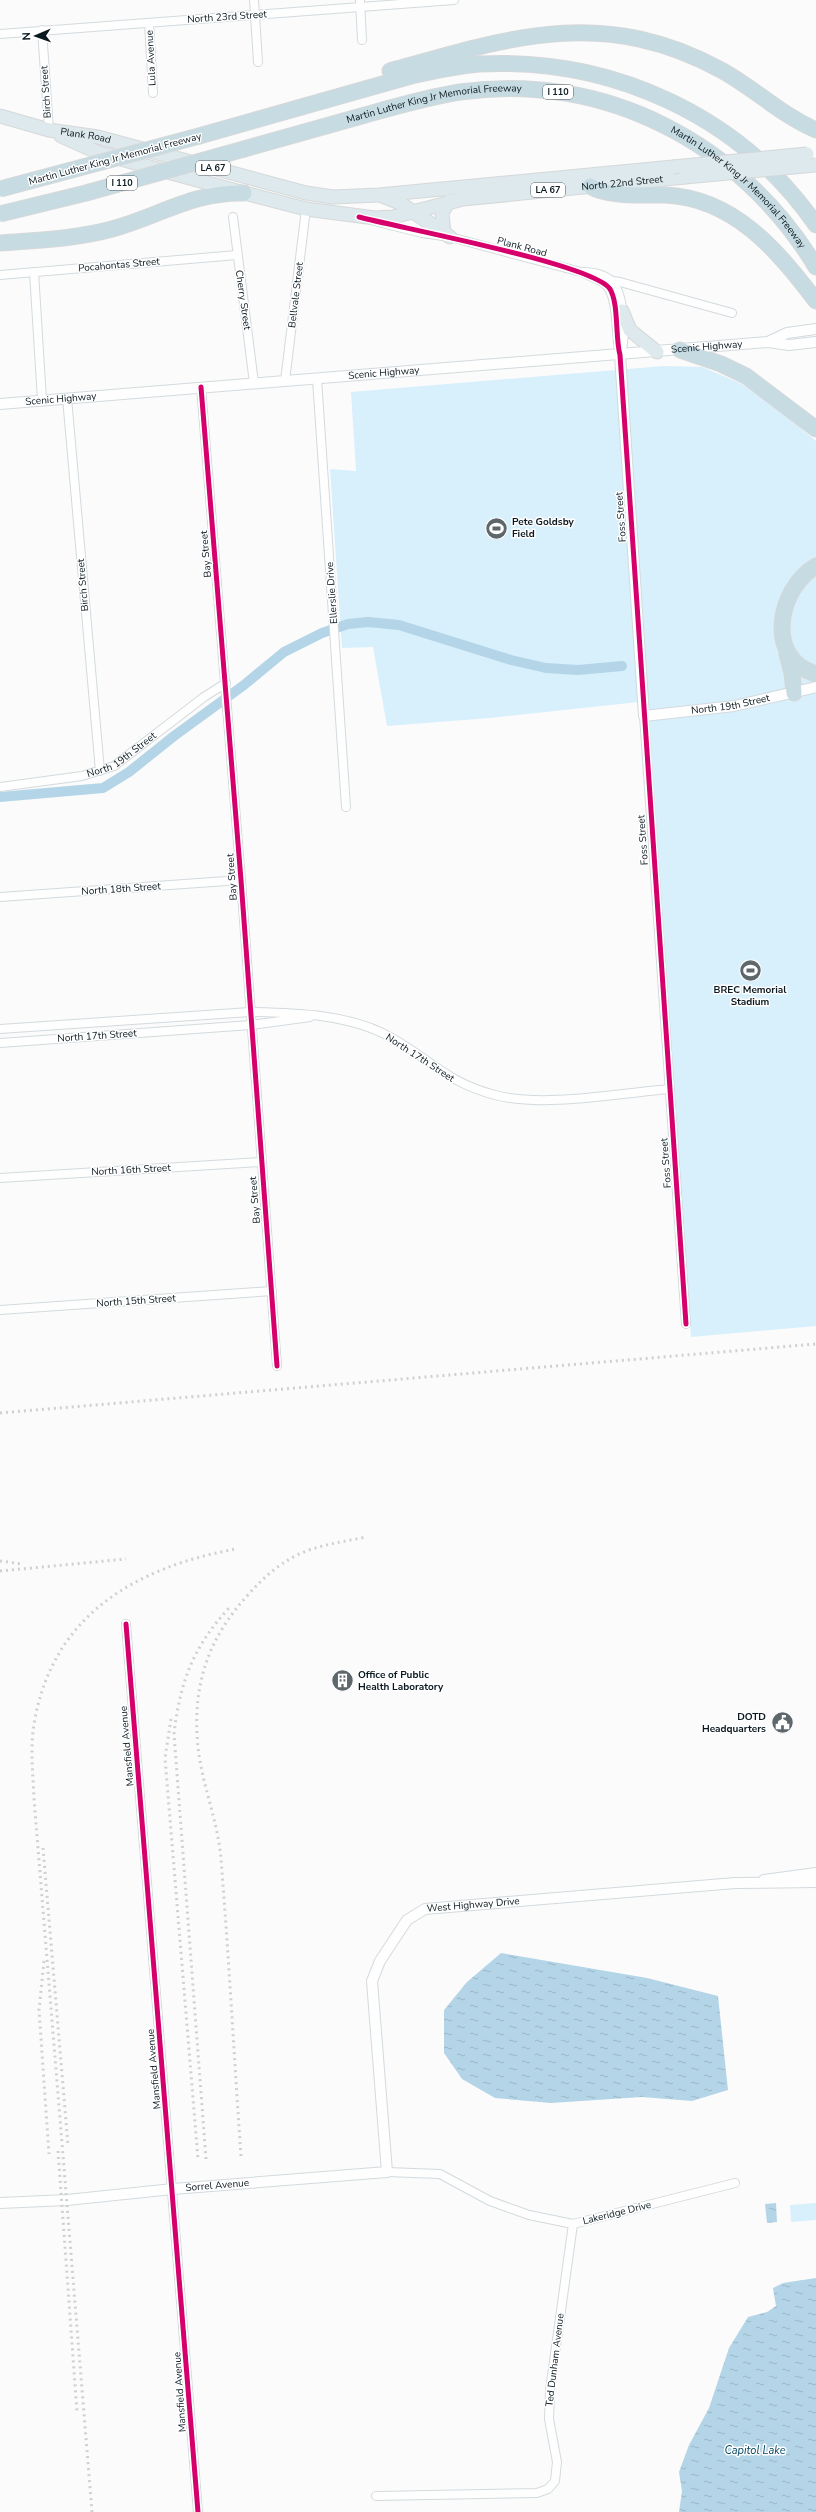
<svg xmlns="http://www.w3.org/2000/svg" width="816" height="2512" viewBox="0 0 816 2512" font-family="'Nunito Sans',sans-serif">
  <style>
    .grass { fill: #d8effc }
    .water { fill: url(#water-ripples) }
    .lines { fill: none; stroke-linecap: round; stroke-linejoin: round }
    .canal { stroke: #b4d5e7; stroke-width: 10 }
    .minor-casing { stroke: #d3dade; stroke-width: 10 }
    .tertiary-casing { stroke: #d3dade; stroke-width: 12 }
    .primary-casing { stroke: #d6d8d9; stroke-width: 15 }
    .motorway-casing { stroke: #d6d8d9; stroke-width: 17 }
    .minor { stroke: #fefefe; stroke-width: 8 }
    .tertiary { stroke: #fefefe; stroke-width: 10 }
    .primary { stroke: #dde9ed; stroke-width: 13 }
    .motorway { stroke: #c6dbe2; stroke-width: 15 }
    .rail { stroke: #d0d0d1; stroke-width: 3; stroke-dasharray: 2 4; stroke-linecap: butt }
    .primary-bridge-casing { stroke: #d6d8d9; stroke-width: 15; stroke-linecap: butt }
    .motorway-bridge-casing { stroke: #d6d8d9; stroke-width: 17; stroke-linecap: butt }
    .primary-bridge { stroke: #dde9ed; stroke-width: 13 }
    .motorway-bridge { stroke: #c6dbe2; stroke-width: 15 }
    .cycleway-casing { stroke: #fff; stroke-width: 8 }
    .cycleway { stroke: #d6006c; stroke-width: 5 }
    .labels { text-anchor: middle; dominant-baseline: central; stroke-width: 3; stroke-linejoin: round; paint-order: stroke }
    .shield { fill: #fff; stroke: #545d62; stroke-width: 1 }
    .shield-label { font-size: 9px; font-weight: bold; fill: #0a181f }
    .street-label { font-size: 10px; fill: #0a181f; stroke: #fff }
    .poi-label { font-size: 10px; font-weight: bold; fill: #0a181f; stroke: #fff; text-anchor: start }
    .water-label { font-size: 11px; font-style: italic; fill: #02455e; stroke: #fff }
  </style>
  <defs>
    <pattern id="water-ripples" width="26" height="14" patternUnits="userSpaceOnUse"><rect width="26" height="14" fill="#b4d5e7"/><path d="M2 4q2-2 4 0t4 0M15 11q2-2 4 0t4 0" fill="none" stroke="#99b6c6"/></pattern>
  </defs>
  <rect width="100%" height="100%" fill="#fbfbfb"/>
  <!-- grass -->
  <g class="grass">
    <polygon points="664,366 702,367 740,383 773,405 816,441 816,1326 691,1337 648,701 490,718 387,726 373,647 342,648 330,469 356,471 351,392"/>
    <polygon points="816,2203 816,2220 791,2222 790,2205"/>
  </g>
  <!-- water -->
  <g class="water">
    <polygon points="501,1953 647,1978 718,1996 728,2090 692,2101 642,2097 551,2103 495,2098 462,2079 444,2053 444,2010 467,1982"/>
    <polygon points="776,2203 777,2222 767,2223 765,2204"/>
    <polygon points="816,2278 816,2512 679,2512 682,2491 679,2472 689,2445 709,2408 729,2348 748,2317 767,2312 776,2306 773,2288 783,2283"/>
  </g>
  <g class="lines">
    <!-- canal -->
    <polyline class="canal" points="0,797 103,788 129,772 174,736 244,685 284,652 322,633 348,624 368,622 399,625 511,660 546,668 578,670 622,666"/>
    <defs>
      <g id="minor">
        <polyline points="254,0 258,62"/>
        <polyline points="360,0 362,40"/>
        <polyline points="149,23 153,93"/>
        <polyline points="42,30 49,130"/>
        <polyline points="0,34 454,0"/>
        <polyline points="233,217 254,383"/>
        <path d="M 374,221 L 422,233 L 450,237 L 581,272 C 589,276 600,279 606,285 C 619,298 615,337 620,355"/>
        <polyline points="34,272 42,400"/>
        <path d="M 582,272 C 615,272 621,289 623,318 C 624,332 625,342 620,355"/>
        <polyline points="0,275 237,255"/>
        <polyline points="600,279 620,282 732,313"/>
        <polyline points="317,379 346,807"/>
        <polyline points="285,381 306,209"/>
        <polyline points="201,387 241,880 277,1366"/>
        <polyline points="67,398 100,771"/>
        <polyline points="644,716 686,1324"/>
        <path id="s1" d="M 0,787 L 82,776 L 114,766 L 204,697 L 226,683"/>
        <polyline points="0,897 241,880"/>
        <path d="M 0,1029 L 250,1012 C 297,1013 351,1014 392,1038 C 431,1060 448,1083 495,1095 C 542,1108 620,1093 670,1089"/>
        <polyline points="0,1043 251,1025 310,1017"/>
        <polyline points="0,1178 261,1162"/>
        <polyline points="0,1310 272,1291"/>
        <polyline points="126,1624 198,2512"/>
        <polyline points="387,2172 440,2174 490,2201 529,2215 573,2224 735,2183"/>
        <polyline points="376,2496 537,2493 548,2489 555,2481 557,2462 549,2419 550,2390 573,2224"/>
      </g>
      <g id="tertiary">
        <polyline points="768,342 787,333 816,329"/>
        <path id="s2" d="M 620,355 L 644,716 L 734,706 L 816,687"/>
        <path id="s3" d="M 0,404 L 768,342 L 789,345 L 816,342"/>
        <polyline points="764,1880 816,1873"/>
        <path id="s4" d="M 0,2203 L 67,2200 L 173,2189 L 387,2172 L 372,1981 L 380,1961 L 407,1920 L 425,1909 L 735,1883 L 816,1882"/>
      </g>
      <g id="primary">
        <path id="s5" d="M 0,116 L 49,130 L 98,137 L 306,193 L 333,197 L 379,195 L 673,167"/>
        <path id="s6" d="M 61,136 L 99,153 L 244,193 L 306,209 L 375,218 L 393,217 L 463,199 L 685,177"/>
        <polyline points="382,196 400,203 450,237"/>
        <polyline points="444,234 442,213 449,201"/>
        <polyline points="622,311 630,330 657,352"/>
      </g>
      <g id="motorway">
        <path d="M 390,71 C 510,37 603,6 721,70 C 754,88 781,115 816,130"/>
        <path d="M 199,136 L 411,76 C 433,71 456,66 479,64 C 611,57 740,115 816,225"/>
        <path id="s7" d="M 244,149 C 284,138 325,126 365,115 C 397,106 428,97 460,92 C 604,71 742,144 816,267"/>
        <path d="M 590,186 C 607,197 644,195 665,195 C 734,198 777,250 816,301"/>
        <path d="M 0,243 C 37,240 76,239 112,229 C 160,216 192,192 244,193"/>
        <polyline points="680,350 721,364 746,376 816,429"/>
        <path d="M 816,566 C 778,588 764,659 816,674"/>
        <polyline points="787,654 792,673 794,693"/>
      </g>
    </defs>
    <!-- minor casing -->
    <use href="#minor" class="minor-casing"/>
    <!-- tertiary casing -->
    <use href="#tertiary" class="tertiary-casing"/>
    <!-- primary casing -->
    <use href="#primary" class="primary-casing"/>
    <!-- motorway casing -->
    <use href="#motorway" class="motorway-casing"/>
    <!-- minor -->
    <use href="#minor" class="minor"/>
    <!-- tertiary -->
    <use href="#tertiary" class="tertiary"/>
    <!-- primary -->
    <use href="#primary" class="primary"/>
    <!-- motorway -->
    <use href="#motorway" class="motorway"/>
    <!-- rail -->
    <g class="rail">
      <polyline points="0,1413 816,1344"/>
      <polyline points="0,1561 22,1564"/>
      <polyline points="0,1571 126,1559"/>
      <polyline points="171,1719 165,1758 198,2159"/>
      <polyline points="43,1848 68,2145"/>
      <polyline points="44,1961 39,2010 49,2154"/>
      <polyline points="58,2151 77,2412"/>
      <path d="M 241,2156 C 234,2057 229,1958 221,1859 C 218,1821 202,1785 198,1747 C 192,1687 207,1640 247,1596 C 262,1579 276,1566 297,1555 C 318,1545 342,1542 366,1537"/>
      <path d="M 206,2159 L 174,1734 C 180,1682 193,1647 229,1608"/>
      <path d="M 92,2512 L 34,1799 C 33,1774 30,1749 34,1724 C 52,1615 136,1567 236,1549"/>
    </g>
    <defs>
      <g id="primary-bridge">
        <polyline points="673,167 807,154"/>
        <polyline points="685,177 816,165"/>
      </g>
      <g id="motorway-bridge">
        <polyline points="0,189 199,136"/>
        <polyline points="0,214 86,193 244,149"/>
      </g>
    </defs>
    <!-- primary-bridge casing -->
    <use href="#primary-bridge" class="primary-bridge-casing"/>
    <!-- motorway-bridge casing -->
    <use href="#motorway-bridge" class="motorway-bridge-casing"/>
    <!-- primary-bridge -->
    <use href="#primary-bridge" class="primary-bridge"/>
    <!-- motorway-bridge -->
    <use href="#motorway-bridge" class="motorway-bridge"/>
    <defs>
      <g id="cycleway">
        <path d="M 359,217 C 400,228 593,264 610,289 C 619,304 615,337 620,355 L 686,1324"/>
        <polyline points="201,387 241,880 277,1366"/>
        <polyline points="126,1624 198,2512"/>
      </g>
    </defs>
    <!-- cycleway casing -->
    <use href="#cycleway" class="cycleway-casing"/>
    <!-- cycleway -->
    <use href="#cycleway" class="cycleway"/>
  </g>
  <!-- icons -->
  <defs>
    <symbol id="stadium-disc" viewBox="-11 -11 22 22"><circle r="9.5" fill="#5e676c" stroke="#fff"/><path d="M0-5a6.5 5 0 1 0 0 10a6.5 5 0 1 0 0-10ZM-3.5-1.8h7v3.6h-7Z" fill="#fff"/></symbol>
    <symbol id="building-disc" viewBox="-11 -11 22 22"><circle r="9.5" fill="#5e676c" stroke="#fff"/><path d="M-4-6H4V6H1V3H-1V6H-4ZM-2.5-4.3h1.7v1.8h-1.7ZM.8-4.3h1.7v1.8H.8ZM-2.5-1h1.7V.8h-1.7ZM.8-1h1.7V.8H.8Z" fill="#fff"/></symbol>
    <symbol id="civic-disc" viewBox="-11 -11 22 22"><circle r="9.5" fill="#5e676c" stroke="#fff"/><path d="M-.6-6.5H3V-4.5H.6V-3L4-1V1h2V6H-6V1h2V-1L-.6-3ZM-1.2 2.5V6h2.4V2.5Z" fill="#fff"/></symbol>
  </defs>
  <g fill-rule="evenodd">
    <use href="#stadium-disc" x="484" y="516" width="25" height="25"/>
    <use href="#stadium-disc" x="738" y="958" width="25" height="25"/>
    <use href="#building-disc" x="330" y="1668" width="25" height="25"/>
    <use href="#civic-disc" x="770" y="1710" width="25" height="25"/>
  </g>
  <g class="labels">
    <!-- shield labels -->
    <g class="shield">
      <rect x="543" y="85" width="30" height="14" rx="3"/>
      <rect x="196" y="161" width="34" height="14" rx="3"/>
      <rect x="107" y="176" width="30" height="14" rx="3"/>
      <rect x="531" y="183" width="34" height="14" rx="3"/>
    </g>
    <g class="shield-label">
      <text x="558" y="92">I 110</text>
      <text x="213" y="168">LA 67</text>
      <text x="122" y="183">I 110</text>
      <text x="548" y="190">LA 67</text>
    </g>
    <!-- street labels -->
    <g class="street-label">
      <text transform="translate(227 17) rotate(-4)">North 23rd Street</text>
      <text transform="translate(151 58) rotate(-93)">Lula Avenue</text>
      <text transform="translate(46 92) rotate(-94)">Birch Street</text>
      <text stroke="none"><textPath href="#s7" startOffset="196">Martin Luther King Jr Memorial Freeway</textPath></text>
      <text stroke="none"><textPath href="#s5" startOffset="88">Plank Road</textPath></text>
      <text transform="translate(115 159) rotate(-15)">Martin Luther King Jr Memorial Freeway</text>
      <text stroke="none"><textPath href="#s6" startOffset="576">North 22nd Street</textPath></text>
      <text stroke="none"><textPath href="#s7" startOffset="531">Martin Luther King Jr Memorial Freeway</textPath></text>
      <text transform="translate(522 247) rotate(15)">Plank Road</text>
      <text transform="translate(119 265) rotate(-5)">Pocahontas Street</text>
      <text transform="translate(296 295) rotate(-83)">Bellvale Street</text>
      <text transform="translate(243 300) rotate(82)">Cherry Street</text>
      <text stroke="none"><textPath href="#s3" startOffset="709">Scenic Highway</textPath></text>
      <text stroke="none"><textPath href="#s3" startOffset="385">Scenic Highway</textPath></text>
      <text stroke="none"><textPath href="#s3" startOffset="61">Scenic Highway</textPath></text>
      <text transform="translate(621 517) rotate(-94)">Foss Street</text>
      <text transform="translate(206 554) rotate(-95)">Bay Street</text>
      <text transform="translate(83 585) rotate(-95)">Birch Street</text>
      <text transform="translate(332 593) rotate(-94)">Ellerslie Drive</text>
      <text stroke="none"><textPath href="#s2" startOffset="449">North 19th Street</textPath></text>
      <text stroke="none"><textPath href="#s1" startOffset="128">North 19th Street</textPath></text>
      <text transform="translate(643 840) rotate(-94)">Foss Street</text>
      <text transform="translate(232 877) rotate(-94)">Bay Street</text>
      <text transform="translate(121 889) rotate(-4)">North 18th Street</text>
      <text transform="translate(97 1036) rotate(-4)">North 17th Street</text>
      <text transform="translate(420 1058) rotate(33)">North 17th Street</text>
      <text transform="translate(666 1163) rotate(-94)">Foss Street</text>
      <text transform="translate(131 1170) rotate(-3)">North 16th Street</text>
      <text transform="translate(255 1200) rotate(-95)">Bay Street</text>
      <text transform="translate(136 1301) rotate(-4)">North 15th Street</text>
      <text transform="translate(127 1746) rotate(-95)">Mansfield Avenue</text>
      <text stroke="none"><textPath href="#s4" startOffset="720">West Highway Drive</textPath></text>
      <text transform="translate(154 2069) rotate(-95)">Mansfield Avenue</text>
      <text stroke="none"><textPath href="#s4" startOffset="218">Sorrel Avenue</textPath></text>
      <text transform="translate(617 2213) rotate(-14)">Lakeridge Drive</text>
      <text transform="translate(555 2360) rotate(-83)">Ted Dunham Avenue</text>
      <text transform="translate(180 2392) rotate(-94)">Mansfield Avenue</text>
    </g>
    <!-- poi labels -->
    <g class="poi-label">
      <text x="512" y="522">Pete Goldsby<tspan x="512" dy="12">Field</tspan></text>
      <text x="750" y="990" text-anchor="middle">BREC Memorial<tspan x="750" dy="12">Stadium</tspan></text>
      <text x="358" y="1675">Office of Public<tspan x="358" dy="12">Health Laboratory</tspan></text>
      <text x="766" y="1717" text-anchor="end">DOTD<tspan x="766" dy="12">Headquarters</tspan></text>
    </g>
    <!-- water labels -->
    <g class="water-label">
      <text x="755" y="2450">Capitol Lake</text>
    </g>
  </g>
  <!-- north arrow -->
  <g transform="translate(36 36) rotate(268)" stroke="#ffffff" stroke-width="3" paint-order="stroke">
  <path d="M0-3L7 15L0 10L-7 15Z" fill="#0a181f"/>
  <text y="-6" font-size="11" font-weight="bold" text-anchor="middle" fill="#0a181f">N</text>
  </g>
</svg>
